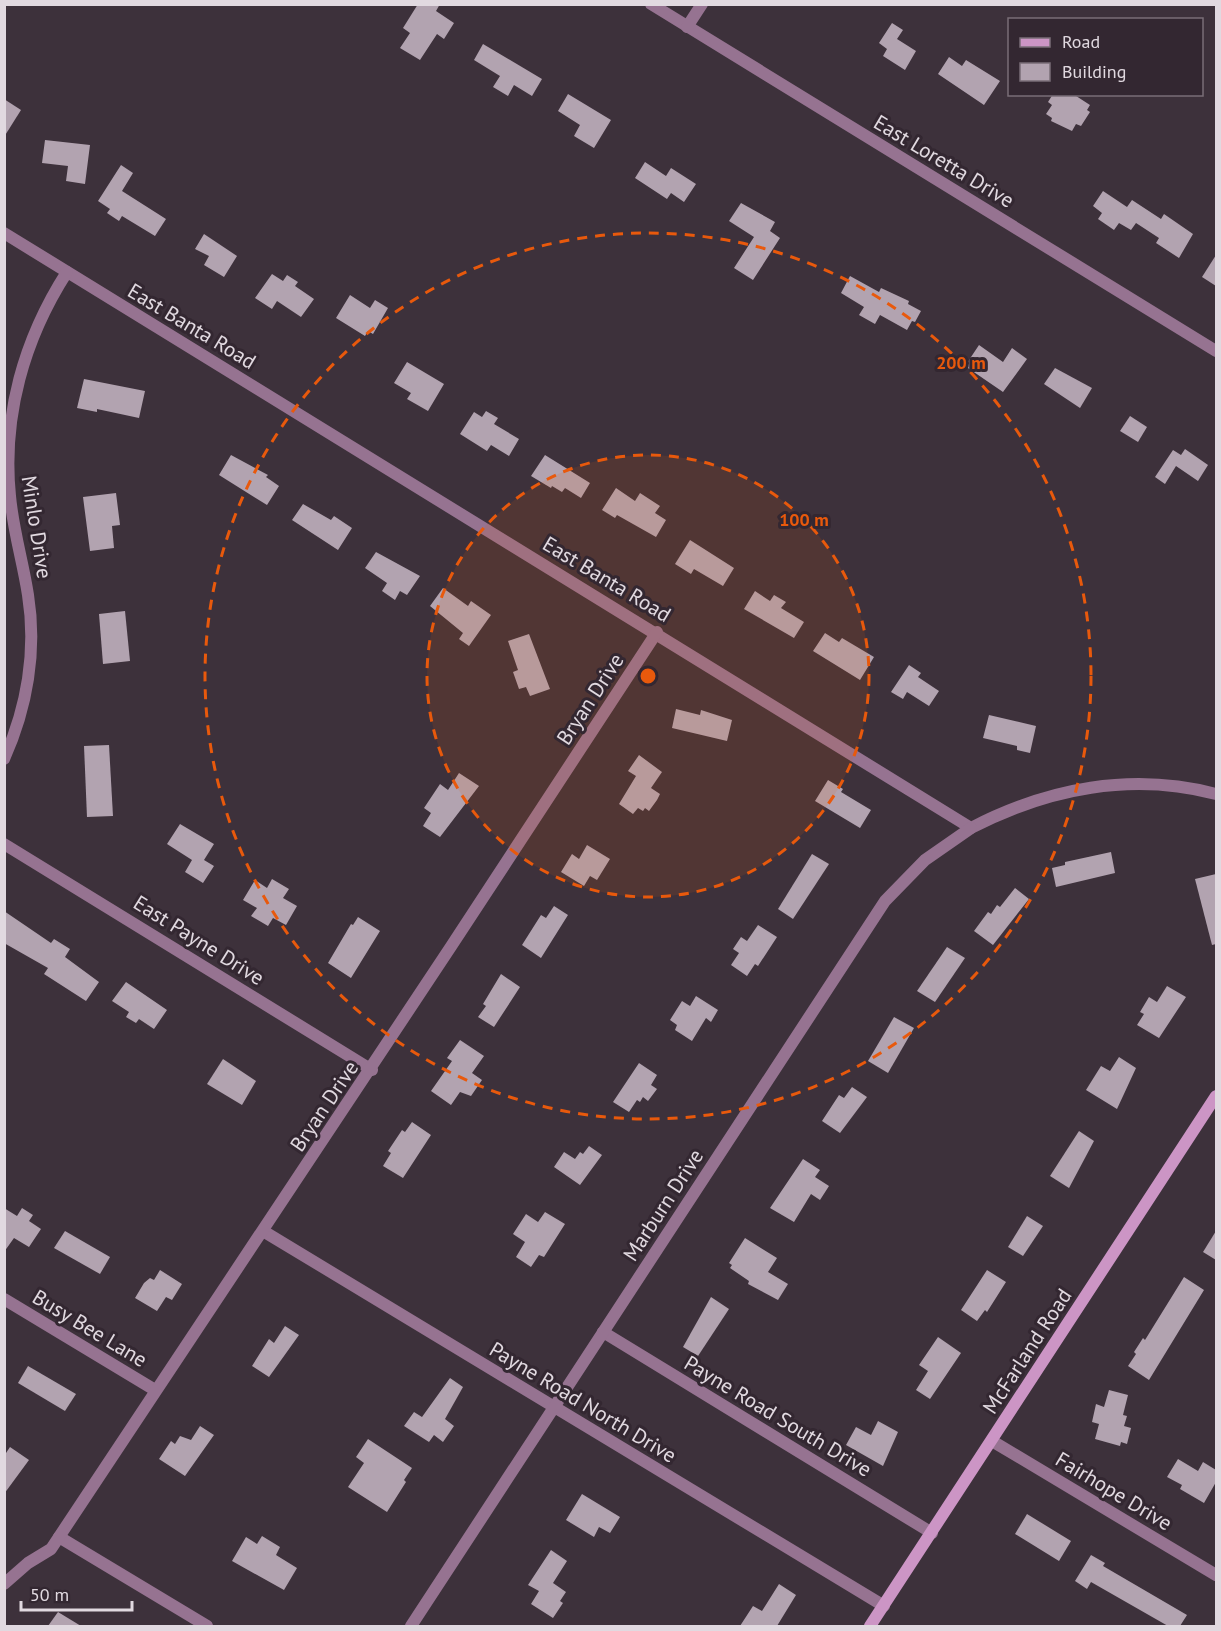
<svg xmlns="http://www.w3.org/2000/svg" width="1221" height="1631" viewBox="0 0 1221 1631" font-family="'PT Sans',sans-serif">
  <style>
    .building { fill: #b2a3b0 }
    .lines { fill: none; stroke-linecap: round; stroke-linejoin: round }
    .street { stroke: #967391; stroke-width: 12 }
    .secondary { stroke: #cc95c5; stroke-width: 12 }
    .ring { fill: none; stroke: #e8590c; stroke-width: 3; stroke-dasharray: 10 8 }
    .labels { text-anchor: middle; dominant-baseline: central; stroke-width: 6; stroke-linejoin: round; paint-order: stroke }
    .street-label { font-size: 21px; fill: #e1d9e0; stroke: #332731 }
    .centre { fill: #e8590c; stroke: #332731; stroke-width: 3 }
    .ring-label { font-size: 18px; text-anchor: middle; font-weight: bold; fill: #e8590c; stroke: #332731; stroke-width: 6; stroke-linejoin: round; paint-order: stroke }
  </style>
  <rect width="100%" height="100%" fill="#3d313b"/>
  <!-- building -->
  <g class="building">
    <polygon points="418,4 440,4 436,11 454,23 444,39 437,34 420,60 400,48 410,33 403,28"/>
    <polygon points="892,23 903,30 897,39 916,51 905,70 883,56 887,49 879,43"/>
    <polygon points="483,44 542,79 532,96 514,85 508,96 493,87 500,76 474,60"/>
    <polygon points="949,57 962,66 966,60 1000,81 984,105 938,74"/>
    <polygon points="568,94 611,120 594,148 574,136 580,125 558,111"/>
    <polygon points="1053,94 1073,94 1090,105 1087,110 1090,112 1081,126 1076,124 1072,131 1051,121 1052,118 1046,114 1052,105 1048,102"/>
    <polygon points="4,99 21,110 4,137"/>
    <polygon points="45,140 90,145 85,184 66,181 68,166 42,163"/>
    <polygon points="645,162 666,176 671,168 696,184 684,202 671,193 667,199 635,178"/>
    <polygon points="121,165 133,173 122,191 166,219 155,236 122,216 119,221 107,213 110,209 98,201"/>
    <polygon points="1103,191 1127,207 1132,200 1161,219 1164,214 1193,234 1179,258 1156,243 1159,238 1136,223 1131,230 1119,223 1114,230 1098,219 1102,213 1093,206"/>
    <polygon points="741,203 775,222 770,231 780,238 753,280 734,268 754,237 729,221"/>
    <polygon points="204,234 237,256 224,277 204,265 209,256 195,249"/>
    <polygon points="1216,255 1216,286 1202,277"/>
    <polygon points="272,274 283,281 287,275 298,282 295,286 314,299 301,317 277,301 272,309 255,298"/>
    <polygon points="850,276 879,292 881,288 909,301 908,304 921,311 915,322 912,321 907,330 880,315 875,324 859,315 864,307 841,293"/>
    <polygon points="350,295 370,308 375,300 388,308 373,334 368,331 365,336 336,318"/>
    <polygon points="979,345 1003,362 1012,348 1027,359 1003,392 965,366"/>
    <polygon points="407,362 444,384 428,411 407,399 411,393 394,383"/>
    <polygon points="1055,368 1092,388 1080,408 1044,384"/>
    <polygon points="84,379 145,391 139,418 97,409 97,412 77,408"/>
    <polygon points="486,411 498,418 494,424 519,439 509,456 491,445 487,451 460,434 474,412 482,417"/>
    <polygon points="1130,416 1147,427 1138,442 1120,431"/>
    <polygon points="1185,449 1208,465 1198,481 1176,466 1165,484 1155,477 1173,450 1181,455"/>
    <polygon points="231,455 268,475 266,477 279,486 267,505 219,475"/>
    <polygon points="545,455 590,483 581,498 565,488 562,492 552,486 551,488 531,476"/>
    <polygon points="616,488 635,501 640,493 660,506 655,513 666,520 656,537 617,515 615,518 602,510"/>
    <polygon points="116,493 120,525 112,526 114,548 90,551 83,497"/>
    <polygon points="303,504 331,520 334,516 352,528 338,550 292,520"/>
    <polygon points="690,540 734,568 723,586 694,569 691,574 675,564"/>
    <polygon points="376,552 420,576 407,595 400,591 395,600 382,591 387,583 365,568"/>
    <polygon points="443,588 468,606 471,601 491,615 469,646 459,639 463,633 430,606"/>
    <polygon points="755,591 770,601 774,595 786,602 781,608 804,622 794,638 744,609"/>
    <polygon points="125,611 130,661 103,664 99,614"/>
    <polygon points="825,633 839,642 842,638 874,657 860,680 813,651"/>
    <polygon points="529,634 550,689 530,696 526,687 519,689 513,672 518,670 508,641"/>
    <polygon points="909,665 921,673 918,677 939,691 929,706 907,692 903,699 891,692"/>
    <polygon points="676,709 700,715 701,710 732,720 727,741 672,728"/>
    <polygon points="989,715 1036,726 1030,753 1017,750 1017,746 983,738"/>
    <polygon points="109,745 113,816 87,817 84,746"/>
    <polygon points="639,755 662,772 651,788 660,794 657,800 649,811 645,808 643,811 638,808 633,814 619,804 636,776 628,771"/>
    <polygon points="459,773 479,786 440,837 423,826 431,813 424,808 440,784 448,790"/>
    <polygon points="828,780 843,789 841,792 871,810 860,828 815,801"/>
    <polygon points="180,824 214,844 204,860 214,866 203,883 185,872 192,860 167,844"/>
    <polygon points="587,845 610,859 597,880 590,876 584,886 561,872 572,854 579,859"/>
    <polygon points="1111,852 1115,873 1056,887 1052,868 1065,865 1065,862"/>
    <polygon points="812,854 829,864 793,919 778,909"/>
    <polygon points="1216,874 1216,944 1212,945 1195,879"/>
    <polygon points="272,879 289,889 283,898 297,906 286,925 273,918 268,926 251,916 257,908 243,900 255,880 267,888"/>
    <polygon points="1015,888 1029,899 993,945 974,931 988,912 991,914 997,905 1000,907"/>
    <polygon points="554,906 568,915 541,958 522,945 541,915 546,918"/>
    <polygon points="4,911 51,943 54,939 70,949 65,957 99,982 86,1001 44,974 48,968 4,943"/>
    <polygon points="358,917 380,931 351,978 328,963 351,924 353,925"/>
    <polygon points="758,925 777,937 758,966 755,964 747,976 731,965 739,953 733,949 741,937 747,941"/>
    <polygon points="947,947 965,958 935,1002 917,991"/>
    <polygon points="501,974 520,987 494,1027 478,1017 486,1006 483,1004"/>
    <polygon points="126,982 167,1010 154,1029 139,1019 136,1023 126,1017 129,1012 112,1001"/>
    <polygon points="1167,986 1186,997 1159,1038 1137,1025 1144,1014 1140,1012 1149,997 1157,1002"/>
    <polygon points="696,996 718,1010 711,1022 706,1018 692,1041 675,1030 677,1025 670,1020 682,1001 690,1006"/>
    <polygon points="894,1017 914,1028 888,1073 868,1061"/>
    <polygon points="460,1040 484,1056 472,1073 482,1080 471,1096 460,1092 451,1105 431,1091 452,1061 447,1058"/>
    <polygon points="1119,1057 1136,1068 1117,1109 1086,1090 1101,1066 1110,1071"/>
    <polygon points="223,1059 256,1081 242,1105 207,1084"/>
    <polygon points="639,1063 657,1075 651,1085 657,1089 648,1101 643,1097 640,1102 637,1100 629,1112 613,1102"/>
    <polygon points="852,1087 867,1097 840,1133 822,1121 839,1095 844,1098"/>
    <polygon points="412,1122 431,1135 403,1178 383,1166 391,1153 388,1151 402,1130 405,1132"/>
    <polygon points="1079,1131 1094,1141 1069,1188 1050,1176"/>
    <polygon points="589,1146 602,1155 580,1185 554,1167 564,1152 575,1159 580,1152 583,1154"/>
    <polygon points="803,1159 820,1170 815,1177 829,1186 820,1200 811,1194 794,1222 770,1208"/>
    <polygon points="4,1208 17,1216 22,1208 33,1215 29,1221 41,1229 29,1247 14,1238 4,1252"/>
    <polygon points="545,1212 565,1224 544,1257 539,1255 531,1267 516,1257 525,1242 513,1234 526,1214 538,1222"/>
    <polygon points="1027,1216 1043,1226 1023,1256 1008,1247"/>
    <polygon points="65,1231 110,1257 100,1274 54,1248"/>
    <polygon points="1216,1231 1216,1260 1203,1252"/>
    <polygon points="745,1238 777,1258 768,1272 788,1284 778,1300 748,1284 749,1281 730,1268 732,1265 729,1263"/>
    <polygon points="160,1270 182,1284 172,1300 166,1297 157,1311 135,1298 144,1283 150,1278 154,1280"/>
    <polygon points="987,1270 1006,1282 987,1312 985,1310 977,1321 961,1310"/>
    <polygon points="1184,1277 1204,1290 1149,1380 1128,1366 1136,1354 1134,1352 1143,1338 1145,1340"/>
    <polygon points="711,1297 729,1309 698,1356 683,1347"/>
    <polygon points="285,1326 299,1335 269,1377 252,1366 269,1339 274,1343"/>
    <polygon points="938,1337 961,1353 930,1399 916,1390 928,1371 919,1365"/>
    <polygon points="28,1366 76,1394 65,1411 18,1383"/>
    <polygon points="450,1378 463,1387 445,1419 454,1426 443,1442 434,1435 429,1442 404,1426 414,1412 422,1417"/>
    <polygon points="1109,1390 1128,1395 1123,1415 1127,1416 1124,1426 1131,1428 1127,1444 1121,1442 1120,1446 1095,1439 1099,1424 1092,1422 1096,1404 1104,1407"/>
    <polygon points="878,1421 898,1432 883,1466 846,1445 856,1427 871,1435"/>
    <polygon points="200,1426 214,1435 185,1476 159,1459 171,1441 175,1444 180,1436 191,1440"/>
    <polygon points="368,1439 412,1468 404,1480 406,1482 387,1512 348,1487 364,1463 356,1457"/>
    <polygon points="10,1447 29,1460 4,1494 4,1456"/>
    <polygon points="1178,1459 1198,1471 1203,1462 1216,1470 1216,1482 1204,1503 1180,1489 1182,1485 1167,1477"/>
    <polygon points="582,1494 620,1517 610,1533 599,1527 594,1537 566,1520"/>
    <polygon points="1027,1514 1071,1541 1059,1561 1015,1534"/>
    <polygon points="262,1536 280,1547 276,1555 297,1568 284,1590 232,1561 246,1537 257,1544"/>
    <polygon points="551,1550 567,1561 553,1583 566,1592 560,1601 563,1603 553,1618 531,1604 539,1591 528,1585"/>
    <polygon points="1091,1555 1105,1563 1103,1566 1187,1615 1180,1626 1168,1626 1091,1582 1087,1589 1075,1581"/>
    <polygon points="779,1584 796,1595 777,1626 740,1626 753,1606 762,1611"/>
    <polygon points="58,1612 81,1626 48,1626"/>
  </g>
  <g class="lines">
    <!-- street -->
    <g class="street">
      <polyline points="651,4 1216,351"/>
      <polyline points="687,27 702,4"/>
      <path d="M 4,233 L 971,828 C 1048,788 1132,772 1216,794"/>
      <path d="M 4,759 C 27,708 37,651 28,595 C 23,562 13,530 10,496 C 2,416 24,339 67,272"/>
      <polyline points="4,844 372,1070"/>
      <polyline points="263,1231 884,1606"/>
      <polyline points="4,1299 155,1390"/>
      <polyline points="603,1332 932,1533"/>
      <polyline points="992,1441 1216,1575"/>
      <polyline points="59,1537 207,1626"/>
      <path d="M 4,1584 L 28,1563 L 51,1549 C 255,1244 457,939 657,632"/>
      <polyline points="411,1626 885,901 925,860 971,828"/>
    </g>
    <!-- secondary -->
    <polyline class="secondary" points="870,1626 1216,1096"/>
  </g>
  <!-- distance rings -->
  <circle cx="648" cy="676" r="221" fill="#e8590c" fill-opacity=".12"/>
  <g class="ring">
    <circle cx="648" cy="676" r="221"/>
    <circle cx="648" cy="676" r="443"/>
  </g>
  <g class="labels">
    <!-- street labels -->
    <g class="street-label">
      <text transform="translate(944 161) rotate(31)">East Loretta Drive</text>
      <text transform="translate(192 326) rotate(31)">East Banta Road</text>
      <text transform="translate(37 527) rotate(81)">Minlo Drive</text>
      <text transform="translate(607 579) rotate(31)">East Banta Road</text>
      <text transform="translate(590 699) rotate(-57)">Bryan Drive</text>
      <text transform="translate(199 940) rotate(32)">East Payne Drive</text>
      <text transform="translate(324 1106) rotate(-56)">Bryan Drive</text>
      <text transform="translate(663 1205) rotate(-57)">Marburn Drive</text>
      <text transform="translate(90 1328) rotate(31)">Busy Bee Lane</text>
      <text transform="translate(1027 1351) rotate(-57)">McFarland Road</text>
      <text transform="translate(583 1402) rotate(31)">Payne Road North Drive</text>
      <text transform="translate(778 1416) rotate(31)">Payne Road South Drive</text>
      <text transform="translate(1114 1491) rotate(31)">Fairhope Drive</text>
    </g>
  </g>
  <circle cx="648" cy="676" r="9" class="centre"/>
  <g class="ring-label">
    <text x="961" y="369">200 m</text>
    <text x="804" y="526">100 m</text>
  </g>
  <!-- border -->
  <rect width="1221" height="1631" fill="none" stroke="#e1d9e0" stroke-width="12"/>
  <!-- legend -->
  <rect x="1008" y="18" width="195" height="78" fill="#332731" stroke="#796e77" stroke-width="1.5"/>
  <rect x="1020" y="38" width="30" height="9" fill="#cc95c5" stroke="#796e77" stroke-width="1.5"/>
  <text x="1062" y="48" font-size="18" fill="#e1d9e0">Road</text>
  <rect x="1020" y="63" width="30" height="18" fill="#b2a3b0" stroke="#796e77" stroke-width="1.5"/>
  <text x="1062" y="78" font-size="18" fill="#e1d9e0">Building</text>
  <!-- scale -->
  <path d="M21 1601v9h111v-9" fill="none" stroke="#e1d9e0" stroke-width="3"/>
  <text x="30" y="1601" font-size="18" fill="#e1d9e0" stroke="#332731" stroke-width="4.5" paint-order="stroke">50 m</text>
</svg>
